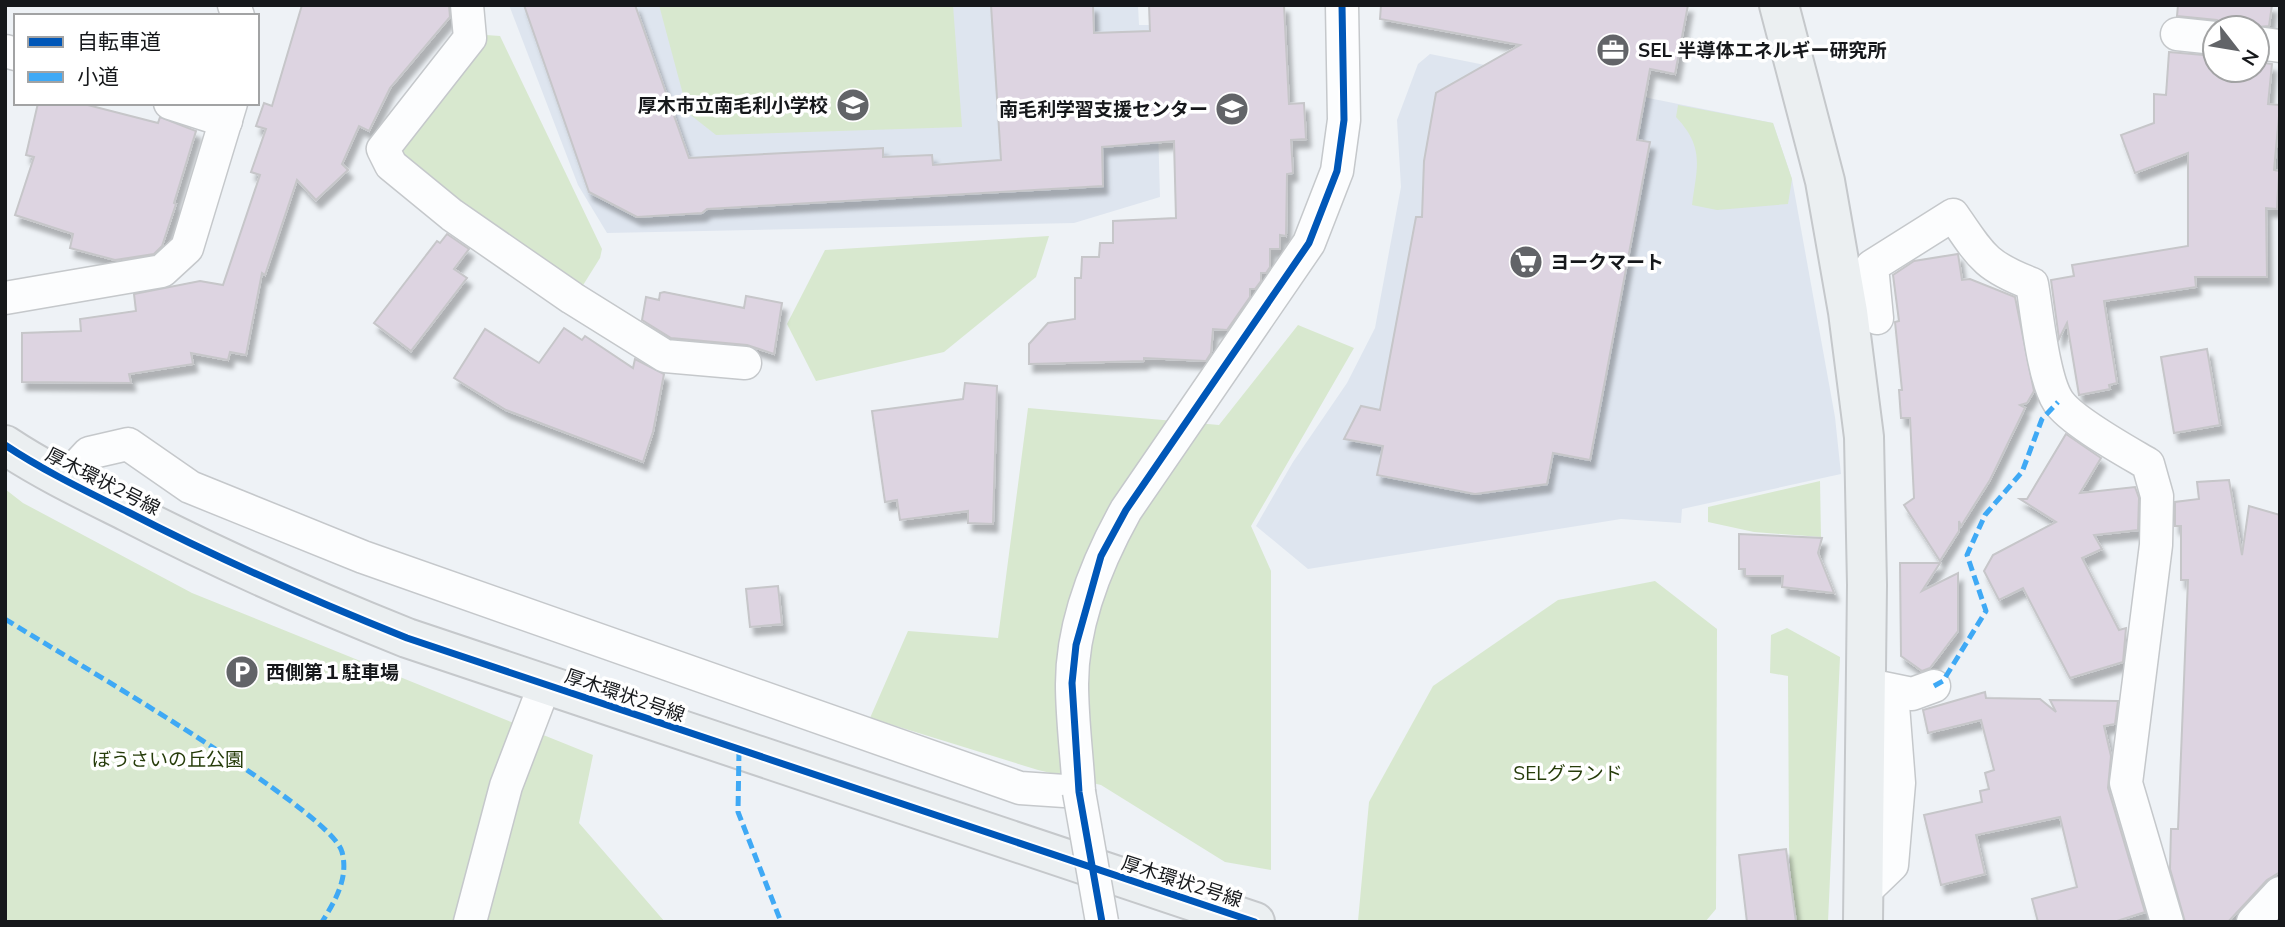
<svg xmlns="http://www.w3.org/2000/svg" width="2285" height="927" viewBox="0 0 2285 927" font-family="Mulish,'Noto Sans JP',sans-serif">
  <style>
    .built { fill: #dee5ef }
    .green { fill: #d8e8cf }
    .building { fill: #ddd4e1; stroke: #c6c6c9; stroke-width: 2; filter: url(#shadow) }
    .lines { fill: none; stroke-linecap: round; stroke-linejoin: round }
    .street-casing { stroke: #c5c8cb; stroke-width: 35 }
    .secondary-casing { stroke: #c5c8cb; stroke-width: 42 }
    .street { stroke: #fcfdfe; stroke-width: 32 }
    .secondary { stroke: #ebeff1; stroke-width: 38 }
    .street-bridge-casing { stroke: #c5c8cb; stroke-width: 35; stroke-linecap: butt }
    .street-bridge { stroke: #fcfdfe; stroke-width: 32 }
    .quiet { stroke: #3fa9f5; stroke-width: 5; stroke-dasharray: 10 5; stroke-linecap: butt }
    .cycleway-casing { stroke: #fff; stroke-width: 11 }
    .cycleway { stroke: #0057b8; stroke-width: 7 }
    .labels { text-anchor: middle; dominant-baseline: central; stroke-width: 7; stroke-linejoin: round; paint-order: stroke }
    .poi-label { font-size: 19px; font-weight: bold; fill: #16181b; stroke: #fff; text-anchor: start }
    .street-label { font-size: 19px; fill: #16181b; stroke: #fff }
    .park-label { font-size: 19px; fill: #263c0a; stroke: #fff }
  </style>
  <defs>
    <filter id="shadow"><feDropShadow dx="4.5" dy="8" stdDeviation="2" flood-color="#0004"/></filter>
  </defs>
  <rect width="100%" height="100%" fill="#eef2f6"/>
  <!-- built -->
  <g class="built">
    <polygon points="509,5 1138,5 1139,25 1155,25 1160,197 1074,223 607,233 578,185"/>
    <polygon points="1430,54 1773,123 1792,179 1835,417 1841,474 1682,509 1681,523 1621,519 1308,569 1256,526 1293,462 1347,383 1375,328 1401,187 1397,120 1418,64"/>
  </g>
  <!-- green -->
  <g class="green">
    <polygon points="659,5 953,5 962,127 716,135 688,113"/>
    <polygon points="486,35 500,36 602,249 600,258 580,290 411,175 397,147"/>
    <path d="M 1678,105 L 1773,123 L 1792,179 L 1788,204 L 1717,210 L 1692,205 C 1697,166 1705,148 1676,117 Z"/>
    <polygon points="1049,236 1036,277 944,352 816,381 787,324 825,250"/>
    <polygon points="1298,325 1354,348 1251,526 1271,571 1271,870 1225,862 1101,785 1038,770 870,718 908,631 998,638 1028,408 1219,425"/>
    <polygon points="1820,481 1821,537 1754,532 1708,522 1708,507"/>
    <polygon points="5,489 23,503 192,593 593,755 579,823 665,922 5,922"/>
    <polygon points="1655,581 1717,629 1716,909 1705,922 1358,921 1369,802 1433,686 1558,600"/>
    <polygon points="1787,628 1840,657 1828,922 1793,922 1789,846 1788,676 1770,673 1771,635"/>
  </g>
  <!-- building -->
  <g class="building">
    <polygon points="302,5 449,5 450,17 390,88 369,131 359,126 342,164 348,170 316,200 297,180 265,275 262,273 246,355 230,352 228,360 191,353 193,364 129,374 131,383 22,382 22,333 81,331 80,319 136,311 134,294 200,281 223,285 260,175 251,172 266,129 256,126 264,103 272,106"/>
    <polygon points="524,5 635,5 689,158 883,148 883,157 932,155 933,165 1001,160 991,5 1093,5 1094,33 1150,31 1149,5 1284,5 1289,104 1304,103 1306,139 1291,140 1293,173 1287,174 1286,236 1280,235 1280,249 1270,249 1270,267 1266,273 1261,273 1261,281 1255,289 1250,289 1250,297 1227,330 1213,329 1211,353 1206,361 1144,358 1144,361 1029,364 1029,344 1048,323 1075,319 1075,278 1081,278 1082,257 1099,257 1100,243 1113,243 1113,221 1176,218 1174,141 1102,147 1103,186 707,209 702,213 637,217 589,192"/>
    <polygon points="1381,5 1688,5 1675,74 1650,69 1637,140 1650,142 1590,460 1553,453 1547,484 1475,494 1377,475 1383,446 1344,439 1361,406 1380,410 1416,217 1422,217 1424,161 1436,93 1520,45 1380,19"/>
    <polygon points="2178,5 2272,5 2269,26 2247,28 2230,28 2217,20 2177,16"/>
    <polygon points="2169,52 2215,56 2215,70 2257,70 2257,62 2272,64 2268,104 2280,105 2274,170 2279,171 2277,209 2266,208 2267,277 2195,277 2196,287 2104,301 2117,383 2109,385 2110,389 2079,395 2067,323 2059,339 2051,280 2074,276 2072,265 2188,246 2188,153 2135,173 2121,135 2154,123 2154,94 2166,95"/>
    <polygon points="38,103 80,103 158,123 160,117 196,131 174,203 176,204 162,246 154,254 115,260 70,248 73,234 15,215 34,157 26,155"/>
    <polygon points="447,234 469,249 454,269 467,278 411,351 374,323 437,241 440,243"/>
    <polygon points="1958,254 1962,280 1970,279 2015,297 2034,391 2027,403 2020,405 2025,408 1990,480 1961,526 1959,521 1959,531 1940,561 1904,505 1914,498 1910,418 1901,418 1899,390 1902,390 1895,322 1899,321 1893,275 1914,261"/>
    <polygon points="664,292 744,308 746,296 782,303 774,354 747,345 671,338 642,320 646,297 659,300 660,293"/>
    <polygon points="564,328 582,340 585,336 633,368 635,359 664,374 653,432 643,462 506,410 454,378 485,329 539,363"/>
    <polygon points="2207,349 2220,425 2174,433 2161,357"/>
    <polygon points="965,383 997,386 993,524 968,523 968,511 900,520 897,500 885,502 872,411 963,399"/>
    <polygon points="2066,434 2101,458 2080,493 2135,487 2139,498 2138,530 2094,535 2102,549 2082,558 2119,630 2126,628 2123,662 2070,678 2023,588 1999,600 1984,571 1993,555 2056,522 2020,499 2027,499"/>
    <polygon points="2229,480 2242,555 2249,506 2280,515 2280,872 2267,880 2228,922 2185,922 2170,869 2171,829 2178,829 2188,580 2181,580 2181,526 2175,526 2175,502 2199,499 2197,482"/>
    <polygon points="1739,534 1822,538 1818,553 1834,593 1782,587 1783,576 1745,576 1745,569 1739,569"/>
    <polygon points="1900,563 1940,563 1922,591 1958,573 1958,631 1930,668 1922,671 1901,656"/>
    <polygon points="778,586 782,624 750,627 746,589"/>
    <polygon points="1985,692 1986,698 2040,699 2056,712 2050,700 2118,701 2115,724 2104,726 2111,756 2108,788 2145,912 2114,922 2038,922 2032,899 2077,887 2060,817 1976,835 1985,874 1941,885 1924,815 1982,802 1980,791 1989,789 1985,773 1994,770 1981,720 1928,733 1923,710"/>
    <polygon points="1786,849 1796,922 1747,922 1739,855"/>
  </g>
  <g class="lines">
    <defs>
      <g id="street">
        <polyline points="234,5 238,16"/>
        <polyline points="467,5 470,38 383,149 391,165 452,215 572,298 665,356 745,363"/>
        <polyline points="2177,34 2215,38"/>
        <polyline points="2257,43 2280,46"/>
        <polyline points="5,51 16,54"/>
        <polyline points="170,103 226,121"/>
        <polyline points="5,298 162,271 187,248 231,103"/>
        <path d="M 1877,318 L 1872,266 L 1953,215 C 1981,256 1985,266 2032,284 C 2037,312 2043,378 2058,401 C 2071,421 2126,451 2148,464 L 2157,496 L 2156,545 L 2126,783 L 2167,922"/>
        <path d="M 64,480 L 89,453 L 128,444 L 190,487 L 363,557 L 1020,788 L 1079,792 C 1077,756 1072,720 1072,684 C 1072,624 1097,562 1126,510 L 1309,243 L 1337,171 L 1344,120 L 1342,5"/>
        <polyline points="1873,686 1912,694 1934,686"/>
        <polyline points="1864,892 1892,865 1899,783 1892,692"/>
        <polyline points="470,922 506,786 545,684"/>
        <polyline points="2253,922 2280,893"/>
      </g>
      <g id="secondary">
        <polyline points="1779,5 1825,181 1848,312 1864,437 1867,585 1863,922"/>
        <path d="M 5,445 C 44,471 86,491 128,512 C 219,559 312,600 407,638 L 1255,922"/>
      </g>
    </defs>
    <!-- street casing -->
    <use href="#street" class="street-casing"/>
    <!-- secondary casing -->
    <use href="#secondary" class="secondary-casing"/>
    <!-- street -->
    <use href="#street" class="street"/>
    <!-- secondary -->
    <use href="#secondary" class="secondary"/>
    <defs>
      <polyline id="street-bridge" points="1079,792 1102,922"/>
    </defs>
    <!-- street-bridge casing -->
    <use href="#street-bridge" class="street-bridge-casing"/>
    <!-- street-bridge -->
    <use href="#street-bridge" class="street-bridge"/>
    <!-- quiet -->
    <g class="quiet">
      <path d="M 5,619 C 57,652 332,810 342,852 C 349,878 335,901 322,922"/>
      <polyline points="1934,686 1943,681 1986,611 1967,555 1985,515 2022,472 2042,419 2058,402"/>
      <polyline points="739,751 738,812 781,922"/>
    </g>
    <defs>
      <g id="cycleway">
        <path d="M 5,445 C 44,471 86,491 128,512 C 219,559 312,600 407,638 L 1255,922"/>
        <polyline points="1102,922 1079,792 1072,683 1076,645 1101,556 1126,510 1309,243 1337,171 1344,120 1342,5"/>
      </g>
    </defs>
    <!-- cycleway casing -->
    <use href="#cycleway" class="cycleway-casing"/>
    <!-- cycleway -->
    <use href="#cycleway" class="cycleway"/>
  </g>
  <!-- icons -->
  <defs>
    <symbol id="office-disc" viewBox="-11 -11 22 22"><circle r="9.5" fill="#626468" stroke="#fff"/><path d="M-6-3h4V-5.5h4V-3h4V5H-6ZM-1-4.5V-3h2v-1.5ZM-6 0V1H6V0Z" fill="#fff"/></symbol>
    <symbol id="school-disc" viewBox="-11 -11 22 22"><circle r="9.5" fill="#626468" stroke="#fff"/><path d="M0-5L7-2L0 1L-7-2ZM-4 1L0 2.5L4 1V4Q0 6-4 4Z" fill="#fff"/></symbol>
    <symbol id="university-disc" viewBox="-11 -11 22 22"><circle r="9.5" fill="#626468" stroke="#fff"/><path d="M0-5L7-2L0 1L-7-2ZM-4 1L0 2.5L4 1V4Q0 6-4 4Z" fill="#fff"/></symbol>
    <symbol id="supermarket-disc" viewBox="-11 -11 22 22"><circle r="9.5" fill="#626468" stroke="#fff"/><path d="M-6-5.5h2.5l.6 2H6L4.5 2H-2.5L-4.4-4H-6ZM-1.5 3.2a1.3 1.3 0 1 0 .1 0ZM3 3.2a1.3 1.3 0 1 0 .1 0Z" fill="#fff"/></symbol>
    <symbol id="parking-disc" viewBox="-11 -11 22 22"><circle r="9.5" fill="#626468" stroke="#fff"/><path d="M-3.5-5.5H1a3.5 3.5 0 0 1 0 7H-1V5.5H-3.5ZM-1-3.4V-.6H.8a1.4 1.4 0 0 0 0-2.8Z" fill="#fff"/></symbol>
  </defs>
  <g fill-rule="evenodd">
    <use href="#office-disc" x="1594" y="31" width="38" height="38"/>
    <use href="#school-disc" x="834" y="86" width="38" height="38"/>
    <use href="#university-disc" x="1213" y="90" width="38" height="38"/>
    <use href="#supermarket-disc" x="1507" y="243" width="38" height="38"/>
    <use href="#parking-disc" x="223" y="653" width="38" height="38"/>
  </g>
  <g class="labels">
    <!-- poi labels -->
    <g class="poi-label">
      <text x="1638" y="50">SEL 半導体エネルギー研究所</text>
      <text x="828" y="105" text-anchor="end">厚木市立南毛利小学校</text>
      <text x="1208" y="109" text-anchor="end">南毛利学習支援センター</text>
      <text x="1550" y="262">ヨークマート</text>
      <text x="266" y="672">西側第１駐車場</text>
    </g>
    <!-- street labels -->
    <g class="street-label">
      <text transform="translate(103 481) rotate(27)">厚木環状2号線</text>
      <text transform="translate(625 695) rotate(19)">厚木環状2号線</text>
      <text transform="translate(1182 881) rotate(18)">厚木環状2号線</text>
    </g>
    <!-- park labels -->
    <g class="park-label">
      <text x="168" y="759">ぼうさいの丘公園</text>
      <text x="1568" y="773">SELグランド</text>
    </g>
  </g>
  <!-- border -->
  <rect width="2285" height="927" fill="none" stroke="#16181b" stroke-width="14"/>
  <!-- legend -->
  <rect x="14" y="14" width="245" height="91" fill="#ffffff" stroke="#a2a3a4" stroke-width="2"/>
  <rect x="28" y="37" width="35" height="10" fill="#0057b8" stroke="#a2a3a4" stroke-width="2"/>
  <text x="77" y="49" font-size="21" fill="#16181b">自転車道</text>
  <rect x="28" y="72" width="35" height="10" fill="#3fa9f5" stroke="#a2a3a4" stroke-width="2"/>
  <text x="77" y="84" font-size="21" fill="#16181b">小道</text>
  <!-- north arrow -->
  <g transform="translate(2236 49) rotate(121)"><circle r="33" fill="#ffffff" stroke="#a2a3a4" stroke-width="2"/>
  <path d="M0-5L12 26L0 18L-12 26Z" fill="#626468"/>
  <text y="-10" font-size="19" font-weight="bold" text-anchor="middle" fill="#16181b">N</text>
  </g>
</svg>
